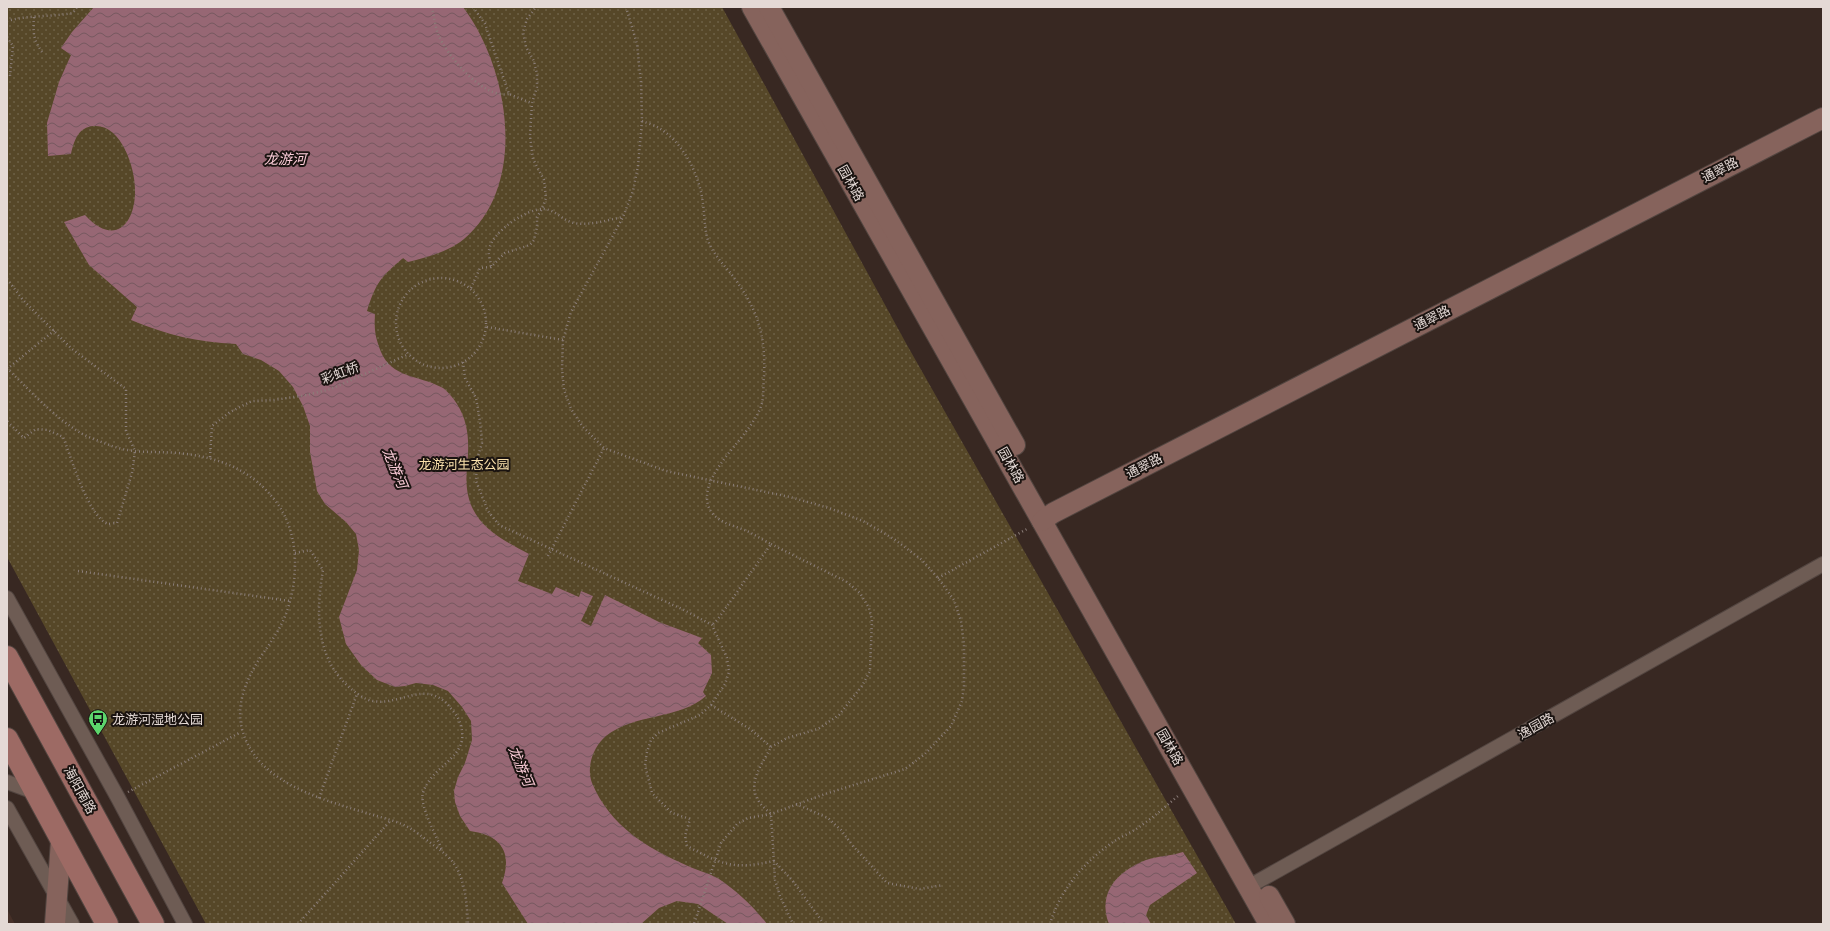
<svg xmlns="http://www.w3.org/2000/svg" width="1830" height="931" viewBox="0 0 1830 931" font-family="'Asap Condensed','Noto Sans SC',sans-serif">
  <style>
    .built { fill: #463028 }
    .park { fill: url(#park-dots) }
    .water { fill: url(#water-waves) }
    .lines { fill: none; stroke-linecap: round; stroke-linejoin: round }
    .street-casing { stroke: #524540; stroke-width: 16 }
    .secondary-casing { stroke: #524540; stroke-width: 22 }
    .primary-casing { stroke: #524540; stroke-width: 24 }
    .path { stroke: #8b7e79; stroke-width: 2.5; stroke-dasharray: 1 3; stroke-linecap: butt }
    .street { stroke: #6e5c54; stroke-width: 14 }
    .secondary { stroke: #86635c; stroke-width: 20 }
    .primary { stroke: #9d6a64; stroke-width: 22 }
    .labels { text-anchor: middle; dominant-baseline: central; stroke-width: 4; stroke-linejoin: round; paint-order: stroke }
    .street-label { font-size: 13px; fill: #e4d9d5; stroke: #1a1310 }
    .park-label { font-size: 13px; fill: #fae0ab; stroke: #1a1310 }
    .poi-label { font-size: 13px; fill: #e4d9d5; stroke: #1a1310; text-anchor: start }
    .water-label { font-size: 14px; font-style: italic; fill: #feceda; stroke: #1a1310 }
  </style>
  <defs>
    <pattern id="park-dots" width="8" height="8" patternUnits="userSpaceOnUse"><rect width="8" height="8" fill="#564728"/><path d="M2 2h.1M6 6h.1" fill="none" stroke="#6e6146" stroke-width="1.8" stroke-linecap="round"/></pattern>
    <pattern id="water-waves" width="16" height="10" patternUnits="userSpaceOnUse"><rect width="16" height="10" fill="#976774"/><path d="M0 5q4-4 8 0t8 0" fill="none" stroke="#76585f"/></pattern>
  </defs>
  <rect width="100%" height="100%" fill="#382822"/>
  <!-- built -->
  <polygon class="built" points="7,909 15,924 7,924"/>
  <!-- park -->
  <polygon class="park" points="7,7 722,7 907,345 1236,924 206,924 7,557"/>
  <!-- water -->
  <g class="water">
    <path d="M 94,7 L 463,7 C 509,68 529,184 464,239 C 448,252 428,257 408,262 L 403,258 C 381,277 376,282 367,311 L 375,314 C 374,329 375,337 381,352 C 392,378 418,375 441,387 C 446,389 454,399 457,404 C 470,425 469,445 467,468 C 462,517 490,534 529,554 L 518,581 L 552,594 L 556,587 L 579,597 L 581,591 L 593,596 L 581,621 L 591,626 L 605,595 L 659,622 L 702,638 L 698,643 L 711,655 L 712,673 L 703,692 L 706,696 C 678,720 635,713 606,736 C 593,747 586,767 592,783 C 610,826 647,848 688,866 C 698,871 710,873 719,879 C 737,891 754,907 767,924 L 728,924 L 698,904 L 677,901 L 659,908 L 641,924 L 528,924 L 502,883 C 513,852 501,835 470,831 L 460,816 L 455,802 L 454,791 L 458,777 L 465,763 L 472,740 L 471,721 L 462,707 L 448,691 L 433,685 L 416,683 L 405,686 L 395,687 L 377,680 L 361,665 L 346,644 L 339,617 L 357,570 L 359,550 L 356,534 L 346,522 L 325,504 L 317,491 L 310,452 L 310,426 L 303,406 L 293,387 L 279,371 L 261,360 L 243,354 L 236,344 C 197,342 167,335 131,320 L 137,307 L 89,265 L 64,222 L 85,215 C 114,247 136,225 135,189 C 135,167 121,124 94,126 C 78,127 74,141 71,154 L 48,156 L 47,123 L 59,82 L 71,55 L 61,48 L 72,32 Z"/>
    <path d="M 1183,852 L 1197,873 L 1150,905 L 1146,915 L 1151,924 L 1109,924 C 1097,892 1118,871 1146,860 C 1157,856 1171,856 1183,852 Z"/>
  </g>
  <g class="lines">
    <defs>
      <g id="street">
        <polyline points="7,598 118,798 185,924"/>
        <polyline points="7,782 37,793"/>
        <polyline points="7,808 72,924"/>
        <polyline points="1248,887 1823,564"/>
      </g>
      <g id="secondary">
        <polyline points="752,7 1269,924"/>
        <polyline points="769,7 1015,445"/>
        <polyline points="1042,521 1053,513 1823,118"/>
        <polyline points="1269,896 1285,924"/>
        <polyline points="55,924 61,841"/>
      </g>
      <g id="primary">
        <polyline points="7,657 153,924"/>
        <polyline points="7,739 107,924"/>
      </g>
    </defs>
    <!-- street casing -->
    <use href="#street" class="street-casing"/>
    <!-- secondary casing -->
    <use href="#secondary" class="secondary-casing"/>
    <!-- primary casing -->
    <use href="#primary" class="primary-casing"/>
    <!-- path -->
    <g class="path">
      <path d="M 432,7 C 434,16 435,26 438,34 C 447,56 483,99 509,94"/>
      <polyline points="473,7 485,24 509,94 531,103"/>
      <polyline points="626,7 637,44 641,83 642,121 638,166 633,191 623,217 571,312 563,340 562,369 564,390 571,409 583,427 604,448 666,471 790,497 829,508 863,521 894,539 922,560 938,578 954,600 961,621 964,644 964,686 962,701 951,726 925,754 905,769 825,794 771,814 748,818 737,824 721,843 694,924"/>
      <path d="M 34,17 C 33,33 33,39 42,52"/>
      <path d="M 7,21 C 28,15 51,17 73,13 L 77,7"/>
      <polyline points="7,37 13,46 10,76"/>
      <path d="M 642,121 C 647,123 654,125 659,128 C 684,143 700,176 703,204 C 705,217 704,230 709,243 C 714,255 724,265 732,275 C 757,308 766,334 764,376 C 763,385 764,395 762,403 C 754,435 699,471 708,505 C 713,522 733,525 747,531 C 755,535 763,540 771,544 L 718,619 L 712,625"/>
      <path d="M 491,266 C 491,262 488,256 489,251 C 490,233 527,208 544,209 C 556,210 563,221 574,223 C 590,226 607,220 623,217"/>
      <circle cx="441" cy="323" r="45"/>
      <path d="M 7,279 L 23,300 L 72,349 L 126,389 L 126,431 L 135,451 L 132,473 L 117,523 C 114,523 110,524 108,524 C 88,517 71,456 63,437 L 48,430 L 36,429 L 24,438 L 7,421"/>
      <polyline points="471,288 480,268 491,267 505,253 530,245 534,240 537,227 537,217 542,209 546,198 544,180 533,159 530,136 532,103 537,87 537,74 534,61 526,47 523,32 527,19 536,7"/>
      <polyline points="487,327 563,340"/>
      <path d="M 463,362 L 465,378 L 476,398 L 480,421 L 482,443 L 477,460 L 476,481 L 488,511 L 499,525 L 684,610 L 712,625 L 727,658 L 729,672 L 725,684 L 711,705 L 700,715 L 658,733 L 651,740 L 647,752 L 645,765 L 652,793 L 672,813 L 690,819 L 685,836 L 687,846 C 723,865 733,870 774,861 L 792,880 L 824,924"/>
      <path d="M 7,368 C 29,390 52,415 79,432 C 89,438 102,442 112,446 C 135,454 154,451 178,453 C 218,457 252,469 277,503 C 301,536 299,585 283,621 C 275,638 264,651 255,666 C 237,698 233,727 256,757 C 282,790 334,803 373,815 C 384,818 396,821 406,826 C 414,830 421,836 428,841 C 436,847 445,853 452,861 C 465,877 467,904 468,924"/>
      <polyline points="7,369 55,330"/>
      <polyline points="210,457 212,426 230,412 252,401 274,400 307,395 331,389 409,354"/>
      <polyline points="771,544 847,582 860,593 869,608 872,620 870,671 862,686 839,715 818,729 787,738 771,747"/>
      <path d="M 295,553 L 310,550 L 323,570 C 316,611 315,658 350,688 C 356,693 365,700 373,701 C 401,706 425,679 449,706 C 452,710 456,714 458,718 C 476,758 432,762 423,793 C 419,805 437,837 442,850"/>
      <polyline points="548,556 604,448"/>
      <polyline points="78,571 290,601"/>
      <polyline points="938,578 1027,529"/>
      <path d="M 711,705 L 750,729 L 771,747 C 763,763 747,782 758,800 C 761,806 767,810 771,814 L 775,880 L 780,896 L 793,924"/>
      <polyline points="128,792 241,732"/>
      <polyline points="319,798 357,694"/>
      <polyline points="796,804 828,818 841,830 853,846 887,883 920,889 943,885"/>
      <polyline points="298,924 391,820"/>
      <path d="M 1050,924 C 1060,890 1084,862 1113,842 C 1122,836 1133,832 1142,825 C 1155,816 1166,806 1178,796"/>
    </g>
    <!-- street -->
    <use href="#street" class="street"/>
    <!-- secondary -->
    <use href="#secondary" class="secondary"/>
    <!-- primary -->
    <use href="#primary" class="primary"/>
  </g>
  <!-- icons -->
  <defs>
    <symbol id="bus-pin" viewBox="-11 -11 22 30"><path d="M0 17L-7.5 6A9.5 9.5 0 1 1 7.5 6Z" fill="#5dd56c" stroke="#1a1310"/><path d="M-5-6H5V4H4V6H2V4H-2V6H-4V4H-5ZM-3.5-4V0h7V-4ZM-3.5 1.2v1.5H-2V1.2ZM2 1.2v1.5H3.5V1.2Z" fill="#111"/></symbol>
  </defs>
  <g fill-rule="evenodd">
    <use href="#bus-pin" x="87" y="708" width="22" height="30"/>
  </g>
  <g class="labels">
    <!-- street labels -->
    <g class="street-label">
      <text transform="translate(1720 170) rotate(-27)">通翠路</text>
      <text transform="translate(851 183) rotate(61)">园林路</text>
      <text transform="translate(1432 318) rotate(-27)">通翠路</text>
      <text transform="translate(340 373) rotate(-20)">彩虹桥</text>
      <text transform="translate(1011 465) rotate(61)">园林路</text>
      <text transform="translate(1144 466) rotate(-27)">通翠路</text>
      <text transform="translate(1536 726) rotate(-29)">逸园路</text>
      <text transform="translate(1170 747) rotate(60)">园林路</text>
      <text transform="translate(80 790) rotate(61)">海阳南路</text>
    </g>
    <!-- park labels -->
    <g class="park-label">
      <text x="464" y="464">龙游河生态公园</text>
    </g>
    <!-- poi labels -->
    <g class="poi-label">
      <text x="112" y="719">龙游河湿地公园</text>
    </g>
    <!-- water labels -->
    <g class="water-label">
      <text x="285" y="159">龙游河</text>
      <text transform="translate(395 468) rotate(67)">龙游河</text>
      <text transform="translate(521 766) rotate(67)">龙游河</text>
    </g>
  </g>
  <!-- border -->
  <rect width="1830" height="931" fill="none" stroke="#e4d9d5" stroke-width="16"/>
</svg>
